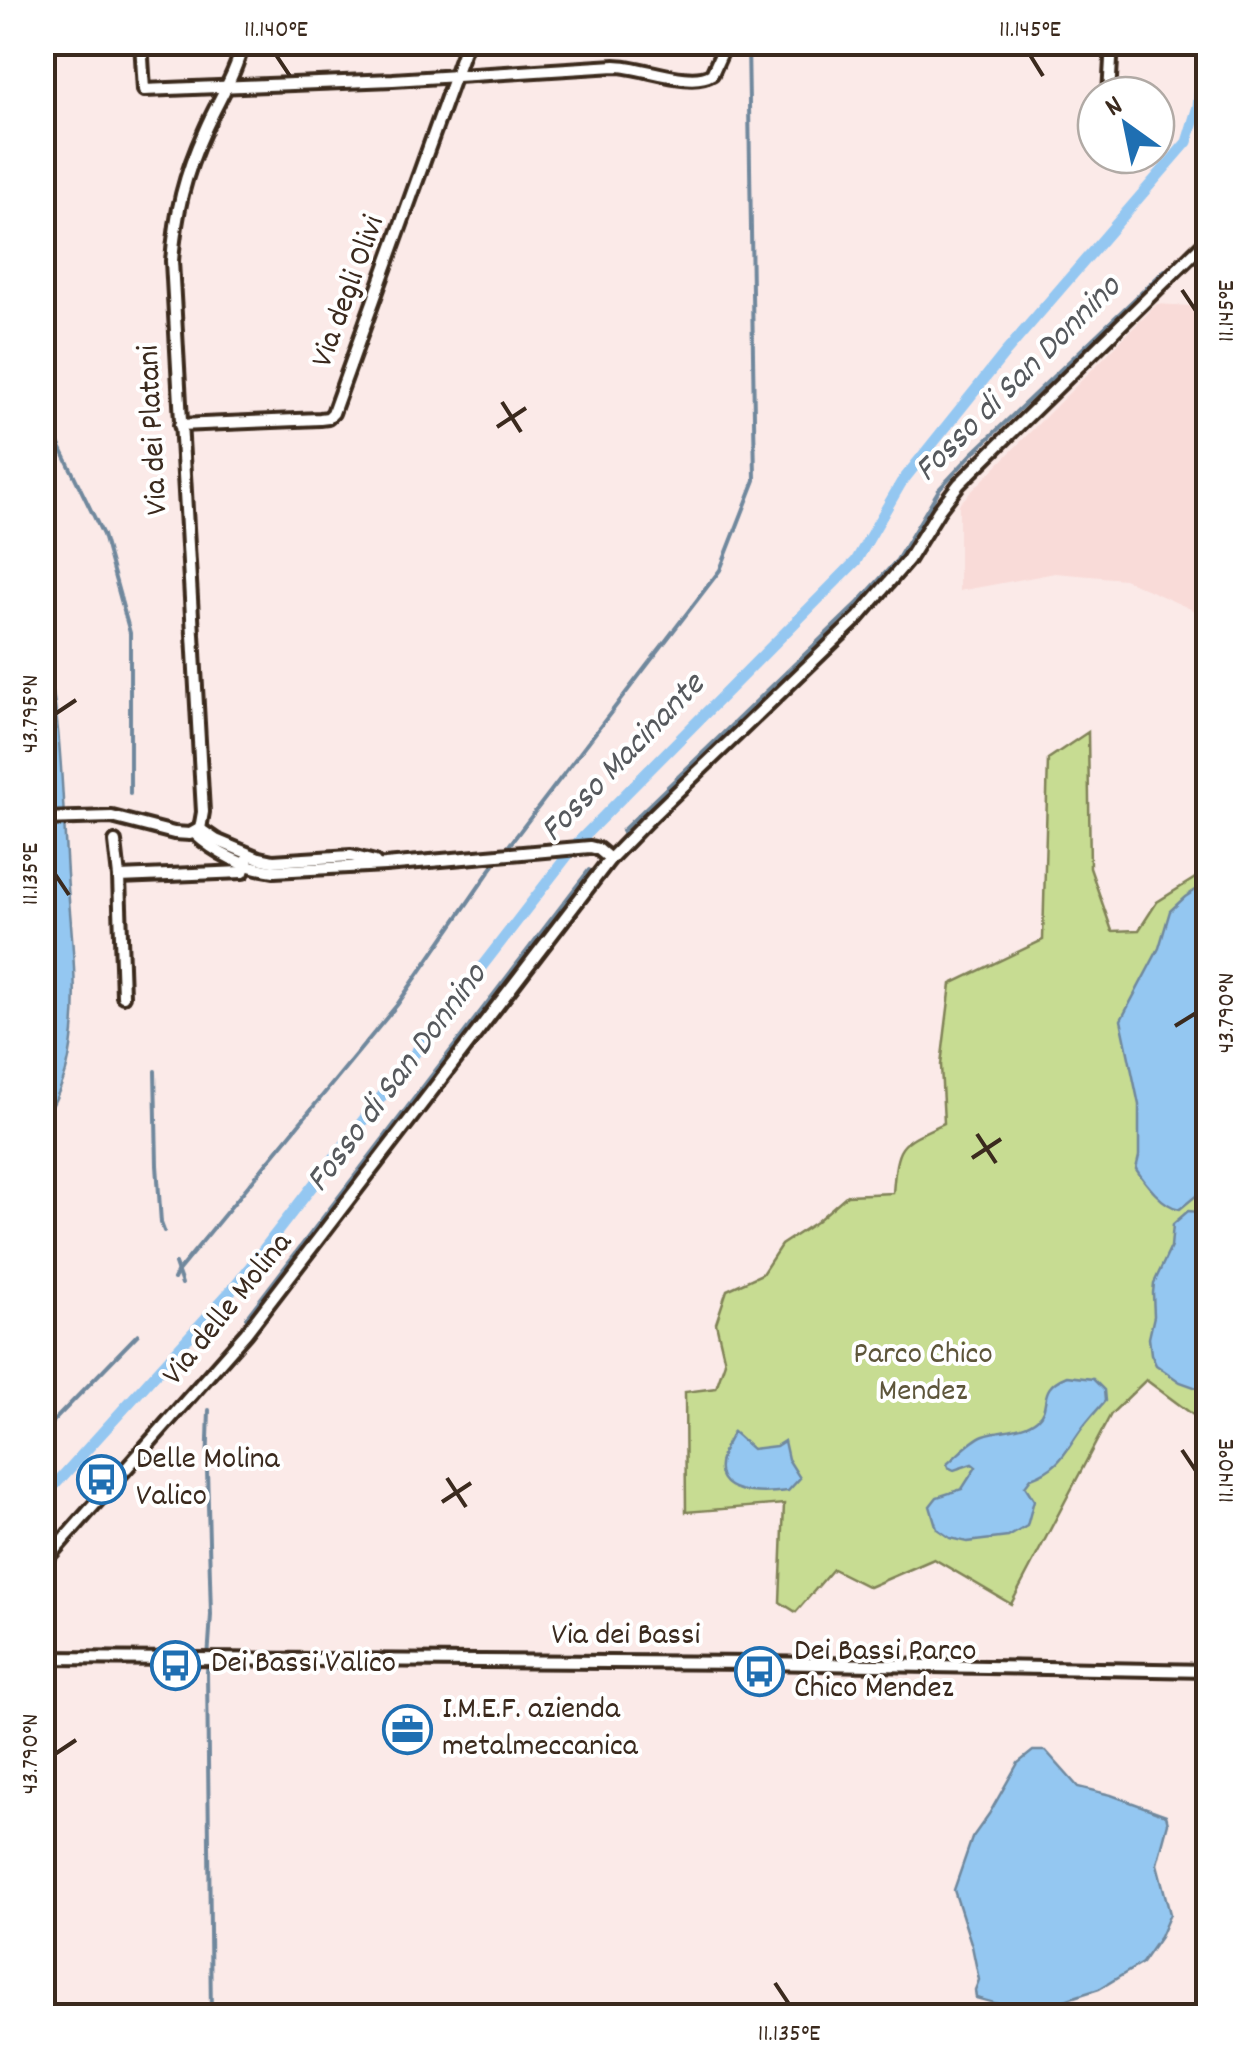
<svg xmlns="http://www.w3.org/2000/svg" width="1251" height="2059" viewBox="0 0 1251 2059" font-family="Dekko,sans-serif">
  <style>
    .built { fill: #f9dbd8 }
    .green { fill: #c7dc92; stroke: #818358; stroke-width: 2.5 }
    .water { fill: #94c7f1; stroke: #70889d; stroke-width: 2.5 }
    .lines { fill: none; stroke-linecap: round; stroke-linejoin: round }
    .stream { stroke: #70889d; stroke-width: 4 }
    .canal { stroke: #94c7f1; stroke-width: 11 }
    .minor-casing { stroke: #3b2a1e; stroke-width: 18 }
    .minor { stroke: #fff; stroke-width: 10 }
    .ticks { fill: none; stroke: #3b2a1e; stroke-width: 4 }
    .labels { text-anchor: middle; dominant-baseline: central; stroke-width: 8; stroke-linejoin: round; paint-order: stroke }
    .street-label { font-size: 32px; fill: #3b2a1e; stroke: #fff }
    .park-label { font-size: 32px; fill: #5e563b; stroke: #fff }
    .poi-label { font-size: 32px; fill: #3b2a1e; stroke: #fff; text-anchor: start }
    .water-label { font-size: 35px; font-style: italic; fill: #56595d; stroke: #fff }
    .neatline { fill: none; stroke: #3b2a1e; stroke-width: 4 }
    .ticks-label { font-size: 25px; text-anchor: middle; fill: #3b2a1e }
  </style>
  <rect width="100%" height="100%" fill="#fbeae8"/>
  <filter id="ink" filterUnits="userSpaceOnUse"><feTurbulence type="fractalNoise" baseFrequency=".01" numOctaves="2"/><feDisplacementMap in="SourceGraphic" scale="20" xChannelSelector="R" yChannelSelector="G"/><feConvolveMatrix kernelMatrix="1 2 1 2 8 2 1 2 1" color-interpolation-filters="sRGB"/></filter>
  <g filter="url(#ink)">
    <!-- built -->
    <polygon class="built" points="1157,304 1208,307 1208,645 1203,649 1195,611 1124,579 1055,573 959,591 959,504"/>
    <!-- green -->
    <path class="green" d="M 1088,732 L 1090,868 L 1112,931 L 1139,930 L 1157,902 L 1208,870 L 1208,1426 L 1146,1380 L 1111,1414 L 1011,1604 L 934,1559 L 869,1587 L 833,1569 L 796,1612 L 780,1602 L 784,1504 L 686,1512 L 685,1392 L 716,1388 L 725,1362 L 716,1323 L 727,1290 L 762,1274 L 781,1245 L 816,1222 L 847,1195 L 893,1193 C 897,1143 898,1144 944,1123 L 941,1065 L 951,984 L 1043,940 L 1048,759 Z"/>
    <!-- water -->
    <g class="water">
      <path d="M 42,637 C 62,714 62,795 67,874 C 71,934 81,999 69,1059 C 65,1080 54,1104 43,1123 L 43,1075 L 50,1050 L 51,929 L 43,770 Z"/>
      <path d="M 1208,882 L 1208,1186 L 1180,1209 C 1163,1207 1145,1183 1136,1169 L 1139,1156 L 1139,1105 L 1121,1020 L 1159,948 L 1170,911 L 1185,897 Z"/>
      <polygon points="1188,1211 1208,1213 1208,1392 1180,1382 1156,1365 1151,1354 1149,1338 1154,1316 1153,1293 1154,1283 1171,1247 1173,1224"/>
      <path d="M 1067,1376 L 1093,1379 L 1104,1390 L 1105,1401 C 1098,1409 1090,1418 1083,1427 C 1065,1451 1062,1467 1031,1478 L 1025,1486 L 1034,1500 L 1027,1526 L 1008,1537 L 967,1542 L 950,1538 L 937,1529 L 930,1506 L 937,1497 L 962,1489 L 976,1467 L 972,1464 L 954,1470 L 948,1467 L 947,1464 C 958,1455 971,1440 984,1435 C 1001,1429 1023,1431 1037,1419 C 1053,1404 1035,1389 1067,1376 Z"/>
      <path d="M 733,1432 L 752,1449 L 776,1446 L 784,1441 L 788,1459 L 800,1478 L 788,1491 C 763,1494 708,1498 722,1455 C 724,1447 729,1440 733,1432 Z"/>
      <polygon points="1033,1751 1046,1751 1078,1787 1111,1795 1166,1815 1168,1823 1157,1864 1170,1914 1160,1937 1142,1963 1099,1989 1027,2012 976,1998 975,1990 979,1980 972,1946 954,1890 972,1838 989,1814 1018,1763"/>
    </g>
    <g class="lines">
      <!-- stream -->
      <g class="stream">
        <polyline points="42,385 52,430 103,535 130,633 130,794"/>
        <polyline points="622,831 857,604 897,560 940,488 972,454 1165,270"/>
        <polyline points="155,1071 157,1165 161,1223 164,1231"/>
        <polyline points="175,1264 182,1284"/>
        <polyline points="174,1279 178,1271 397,1005 491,869 720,570 755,480 748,42"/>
        <polyline points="246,1318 589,870"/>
        <polyline points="209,1410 207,1469 211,1615 207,1673 211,2016"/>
        <polyline points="42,1433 138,1334"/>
      </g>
      <!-- canal -->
      <polyline class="canal" points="42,1499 236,1285 578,842 856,561 901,483 1005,353 1187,142 1198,106 1204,42"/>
      <defs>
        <g id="minor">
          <path d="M 141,42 L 144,90 L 393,80 L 615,66 C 642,66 690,88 712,74 L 722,52 L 727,48 L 778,47 L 818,42"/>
          <polyline points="1109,95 1112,42"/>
          <polyline points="180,425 320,419 328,418 333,413 467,42"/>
          <polyline points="42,819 112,817 174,833 190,834 199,829"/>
          <path d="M 200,829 L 203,812 L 172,261 C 176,211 184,176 205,130 C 218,100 236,75 243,42"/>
          <polyline points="200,829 216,840 259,858 273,861 351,856 375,862"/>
          <path d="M 194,833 C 215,853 245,868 274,871 L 385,865 L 590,847 L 598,849 L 610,859"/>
          <polyline points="115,842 119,877 243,872 248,858"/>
          <polyline points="119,877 123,996"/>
          <polyline points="42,1564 246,1333 610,859 647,821 859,617 908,560 939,510 959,484 1208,239"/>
          <polyline points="42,1658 762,1663 1208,1671"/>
        </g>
      </defs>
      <!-- minor casing -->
      <use href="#minor" class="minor-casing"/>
      <!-- minor -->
      <use href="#minor" class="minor"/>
    </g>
  </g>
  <!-- ticks -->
  <path class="ticks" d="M 276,55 L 290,76M 1030,55 L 1043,76M 1182,290 L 1196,311M 502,402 L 521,432M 497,427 L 526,408M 55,714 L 76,700M 55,874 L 69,895M 1175,1026 L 1196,1013M 977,1134 L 996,1163M 972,1158 L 1001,1139M 1182,1450 L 1196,1471M 447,1478 L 466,1507M 442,1502 L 471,1483M 55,1754 L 76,1740M 775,1983 L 789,2004"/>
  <!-- icons -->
  <defs>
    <symbol id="bus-ring" viewBox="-11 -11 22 22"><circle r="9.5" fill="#fff" stroke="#1f6fb2" stroke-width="1.5"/><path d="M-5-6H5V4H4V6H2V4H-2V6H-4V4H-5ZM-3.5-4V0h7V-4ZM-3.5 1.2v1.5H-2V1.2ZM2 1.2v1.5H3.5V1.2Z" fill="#1f6fb2"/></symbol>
    <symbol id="office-ring" viewBox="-11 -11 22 22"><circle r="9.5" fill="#fff" stroke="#1f6fb2" stroke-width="1.5"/><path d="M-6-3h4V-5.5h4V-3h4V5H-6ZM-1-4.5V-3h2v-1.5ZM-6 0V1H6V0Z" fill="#1f6fb2"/></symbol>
  </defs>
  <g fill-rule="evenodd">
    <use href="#bus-ring" x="74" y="1452" width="55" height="55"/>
    <use href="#bus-ring" x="148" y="1638" width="55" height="55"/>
    <use href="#bus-ring" x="732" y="1644" width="55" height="55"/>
    <use href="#office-ring" x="380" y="1702" width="55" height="55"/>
  </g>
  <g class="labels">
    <!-- street labels -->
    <g class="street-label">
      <text transform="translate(350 292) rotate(-70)">Via degli Olivi</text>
      <text transform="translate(155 430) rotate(-93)">Via dei Platani</text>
      <text transform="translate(229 1310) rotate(-51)">Via delle Molina</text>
      <text x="626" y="1637">Via dei Bassi</text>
    </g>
    <!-- park labels -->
    <g class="park-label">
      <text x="923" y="1356">Parco Chico<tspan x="923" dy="37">Mendez</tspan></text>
    </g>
    <!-- poi labels -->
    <g class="poi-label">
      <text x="136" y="1461">Delle Molina<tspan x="136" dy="37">Valico</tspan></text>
      <text x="794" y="1653">Dei Bassi Parco<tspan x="794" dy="37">Chico Mendez</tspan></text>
      <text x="211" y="1665">Dei Bassi Valico</text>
      <text x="442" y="1711">I.M.E.F. azienda<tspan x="442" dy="37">metalmeccanica</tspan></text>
    </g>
    <!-- water labels -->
    <g class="water-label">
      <text transform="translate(1019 380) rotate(-45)">Fosso di San Donnino</text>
      <text transform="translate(624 759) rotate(-46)">Fosso Macinante</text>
      <text transform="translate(398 1079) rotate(-53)">Fosso di San Donnino</text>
    </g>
  </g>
  <!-- margin -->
  <rect width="1251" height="2059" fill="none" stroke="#fff" stroke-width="110"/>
  <!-- north arrow -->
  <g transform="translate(1126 125) rotate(327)"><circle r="48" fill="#ffffff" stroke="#b1aaa5" stroke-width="2.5"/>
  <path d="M0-8L18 38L0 25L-18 38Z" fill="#1f6fb2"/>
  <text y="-15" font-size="28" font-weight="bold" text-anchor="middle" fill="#3b2a1e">N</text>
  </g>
  <rect x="55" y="55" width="1141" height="1949" class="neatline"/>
  <g class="ticks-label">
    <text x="276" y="36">11.140°E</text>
    <text x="1030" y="36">11.145°E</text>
    <text transform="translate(1224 311) rotate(-90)" y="9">11.145°E</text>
    <text transform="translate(28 714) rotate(-90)" y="9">43.795°N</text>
    <text transform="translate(28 874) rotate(-90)" y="9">11.135°E</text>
    <text transform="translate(1224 1013) rotate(-90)" y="9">43.790°N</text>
    <text transform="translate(1224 1471) rotate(-90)" y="9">11.140°E</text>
    <text transform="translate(28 1754) rotate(-90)" y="9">43.790°N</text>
    <text x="789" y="2040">11.135°E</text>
  </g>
</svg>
